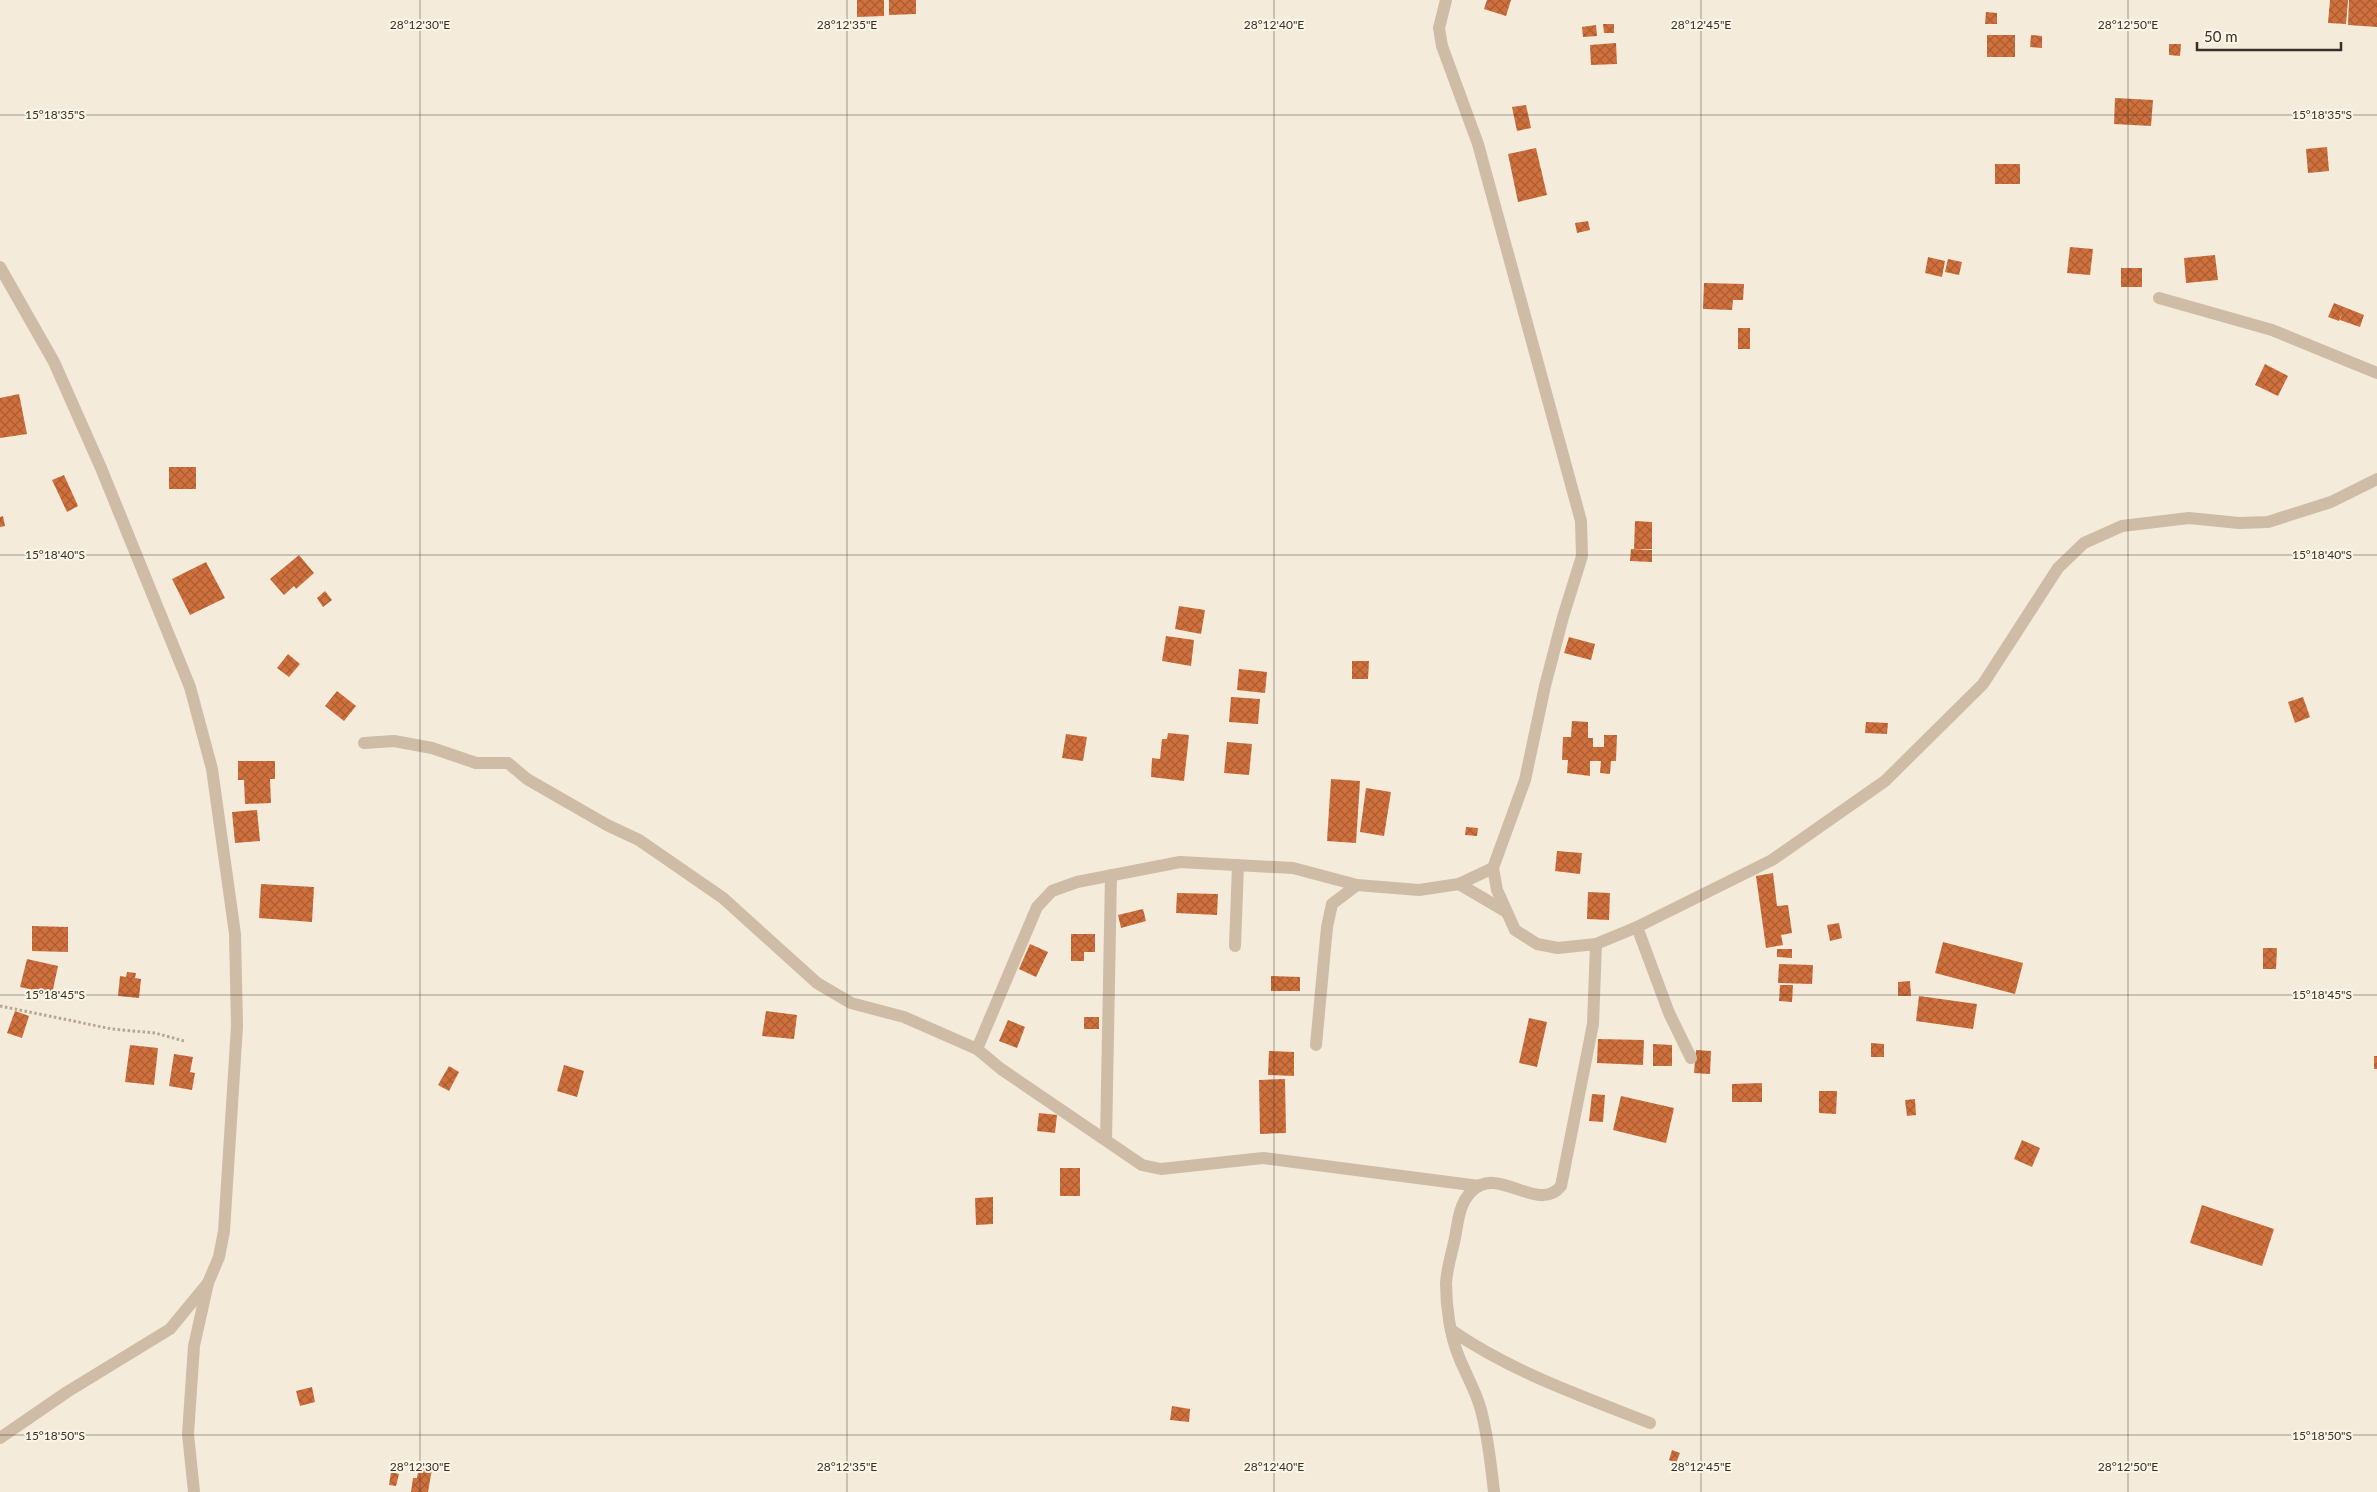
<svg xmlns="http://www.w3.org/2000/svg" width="2377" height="1492" viewBox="0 0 2377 1492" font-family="Lato,sans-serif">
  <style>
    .building { fill: url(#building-cross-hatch) }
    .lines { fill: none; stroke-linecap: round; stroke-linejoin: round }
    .path { stroke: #baa690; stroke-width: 3; stroke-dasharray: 2.5 2.5; stroke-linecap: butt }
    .minor { stroke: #cebca6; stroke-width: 12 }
    .ticks { fill: none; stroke: #392f28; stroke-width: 1; stroke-opacity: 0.45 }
    .ticks-label { font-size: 12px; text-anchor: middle; fill: #392f28; stroke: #fbf5e8; stroke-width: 4; stroke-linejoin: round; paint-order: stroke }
  </style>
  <defs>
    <pattern id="building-cross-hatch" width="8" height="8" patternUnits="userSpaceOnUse" patternTransform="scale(1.25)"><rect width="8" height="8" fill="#d0713d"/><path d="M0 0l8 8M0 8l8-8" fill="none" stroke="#aa5d33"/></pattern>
  </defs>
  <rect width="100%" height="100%" fill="#f4ebdb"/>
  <!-- building -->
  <g class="building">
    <polygon points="857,0 884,0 884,16 857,17"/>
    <polygon points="889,0 916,0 916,14 889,15"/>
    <polygon points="1487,0 1511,0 1506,16 1484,9"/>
    <polygon points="2330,0 2348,0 2346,24 2328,23"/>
    <polygon points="2349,0 2377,0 2377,27 2348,25"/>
    <polygon points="1986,12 1997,13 1997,24 1985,24"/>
    <polygon points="1603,24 1614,24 1614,33 1604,33"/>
    <polygon points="1596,25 1597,36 1583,37 1582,27"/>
    <rect x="1987" y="35" width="28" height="22"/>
    <polygon points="2031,35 2042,36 2042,48 2030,47"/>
    <polygon points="1616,43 1617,64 1591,65 1590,45"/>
    <polygon points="2169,44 2181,44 2180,56 2169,55"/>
    <polygon points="2115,98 2153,100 2151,126 2114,124"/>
    <polygon points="1526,105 1531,128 1517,131 1512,107"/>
    <polygon points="2327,147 2329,171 2308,173 2306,149"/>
    <polygon points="1536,148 1547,195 1518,202 1508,154"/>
    <rect x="1995" y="164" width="25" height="20"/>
    <polygon points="1588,221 1590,230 1577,233 1575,223"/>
    <polygon points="2070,247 2093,249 2090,275 2067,273"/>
    <polygon points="2215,255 2218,280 2186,283 2184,258"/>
    <polygon points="1928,257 1945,261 1942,277 1925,273"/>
    <polygon points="1948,259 1962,262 1959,275 1945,272"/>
    <rect x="2121" y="268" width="21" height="19"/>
    <polygon points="1704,283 1744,284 1743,300 1733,300 1732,310 1703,309"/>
    <polygon points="2334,303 2364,315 2360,327 2340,320 2342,314 2339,321 2328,317"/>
    <rect x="1738" y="328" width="12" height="21"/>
    <polygon points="2265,364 2288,376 2278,396 2255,385"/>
    <polygon points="19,394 27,434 0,438 0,398"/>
    <rect x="169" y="467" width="27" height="22"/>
    <polygon points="64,475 78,506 67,512 52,480"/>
    <polygon points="3,516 5,526 0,527 0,517"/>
    <polygon points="1635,521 1652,522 1652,549 1634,549"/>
    <polygon points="1631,549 1652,550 1652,562 1630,561"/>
    <polygon points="299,555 314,573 296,589 294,586 284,595 270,579"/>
    <polygon points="206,562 225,598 190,615 172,579"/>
    <polygon points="325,591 332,600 323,607 317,598"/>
    <polygon points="1179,606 1205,610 1201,634 1175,629"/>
    <polygon points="1166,636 1194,640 1191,666 1162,661"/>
    <polygon points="1569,637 1595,644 1591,660 1564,653"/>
    <polygon points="288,654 300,664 289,677 277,668"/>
    <polygon points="1352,661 1369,661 1368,679 1352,679"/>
    <polygon points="1239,669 1267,672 1265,693 1237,690"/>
    <polygon points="337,691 356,706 344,721 325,706"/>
    <polygon points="1231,697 1260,699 1258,724 1229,722"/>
    <polygon points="2303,697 2310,717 2295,723 2288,702"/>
    <polygon points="1572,721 1588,722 1588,738 1593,738 1593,747 1604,747 1604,735 1617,735 1616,761 1611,761 1610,774 1600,773 1601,761 1590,761 1590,776 1567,773 1568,760 1562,760 1563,737 1571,737"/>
    <polygon points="1866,722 1888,723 1887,734 1865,733"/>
    <polygon points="1168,733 1189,735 1184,781 1151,777 1152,758 1160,759 1162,739 1167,739"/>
    <polygon points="1066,734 1087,737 1083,761 1062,758"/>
    <polygon points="1227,742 1252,744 1249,775 1224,773"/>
    <polygon points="238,761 275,761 275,779 270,779 271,803 245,804 244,780 238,780"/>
    <polygon points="1331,779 1360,781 1356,843 1327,841"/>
    <polygon points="1366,788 1391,792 1384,836 1360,832"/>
    <polygon points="257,810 260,841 235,843 232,812"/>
    <polygon points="1466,827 1478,828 1477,836 1465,835"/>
    <polygon points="1557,851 1582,853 1580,874 1555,871"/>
    <polygon points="1773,873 1777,906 1788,905 1792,933 1781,935 1783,945 1766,948 1756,876"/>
    <polygon points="261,884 314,887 312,922 259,918"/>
    <polygon points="1588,892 1610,893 1609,920 1587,919"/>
    <polygon points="1177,893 1218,894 1217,915 1176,913"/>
    <polygon points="1143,909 1146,921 1121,928 1118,915"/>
    <polygon points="1839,923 1842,938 1830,941 1827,925"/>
    <polygon points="32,926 68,927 68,952 32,951"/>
    <polygon points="1071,934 1095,934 1095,952 1084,952 1084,961 1071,961"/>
    <polygon points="1943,942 2023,963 2015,994 1935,973"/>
    <polygon points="1030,944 1048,952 1036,977 1019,969"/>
    <polygon points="2263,948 2277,948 2276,969 2263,969"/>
    <polygon points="1777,949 1792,949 1792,958 1777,957"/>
    <polygon points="27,959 58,966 52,994 20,987"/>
    <polygon points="1779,964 1813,965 1812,984 1778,983"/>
    <polygon points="127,972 136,973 135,978 141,979 139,998 118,996 120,976 126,977"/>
    <polygon points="1271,976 1300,977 1300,991 1271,991"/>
    <polygon points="1910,981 1911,996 1898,996 1898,982"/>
    <polygon points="1780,985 1793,985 1792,1002 1779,1001"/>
    <polygon points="1919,996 1977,1004 1973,1029 1916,1021"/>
    <polygon points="15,1011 29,1016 22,1038 7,1033"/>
    <polygon points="766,1011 797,1015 794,1039 762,1036"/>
    <rect x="1084" y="1017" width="15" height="12"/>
    <polygon points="1529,1018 1547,1022 1537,1067 1519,1063"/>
    <polygon points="1008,1020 1025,1027 1017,1048 999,1041"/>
    <polygon points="1598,1039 1644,1040 1643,1065 1597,1063"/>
    <polygon points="1871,1043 1884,1044 1884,1057 1871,1057"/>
    <polygon points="1653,1044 1672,1045 1672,1066 1653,1066"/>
    <polygon points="130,1045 158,1048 154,1085 125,1082"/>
    <polygon points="1696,1050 1711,1051 1710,1074 1694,1073"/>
    <polygon points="1269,1051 1294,1052 1294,1076 1268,1075"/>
    <polygon points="174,1054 193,1057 190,1072 195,1073 192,1090 169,1086"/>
    <rect x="2374" y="1056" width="3" height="13"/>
    <polygon points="564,1065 584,1071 577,1097 557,1091"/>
    <polygon points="449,1066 459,1072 449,1091 438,1085"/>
    <polygon points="1285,1079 1286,1133 1260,1134 1259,1080"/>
    <polygon points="1762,1083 1762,1102 1732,1102 1732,1084"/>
    <polygon points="1819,1091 1837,1091 1836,1114 1819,1113"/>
    <polygon points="1592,1094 1605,1095 1603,1122 1589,1121"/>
    <polygon points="1621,1096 1674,1108 1666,1143 1613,1130"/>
    <polygon points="1915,1099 1916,1115 1907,1116 1905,1100"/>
    <polygon points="1039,1113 1057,1115 1055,1133 1037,1131"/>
    <polygon points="2022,1140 2040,1148 2032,1167 2014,1159"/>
    <rect x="1060" y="1168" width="20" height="28"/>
    <polygon points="993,1197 993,1224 976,1225 975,1198"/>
    <polygon points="2202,1205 2274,1229 2262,1266 2190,1243"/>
    <polygon points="312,1387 315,1402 300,1406 296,1391"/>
    <polygon points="1172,1406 1190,1409 1189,1422 1170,1420"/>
    <polygon points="1672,1450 1680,1453 1676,1463 1669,1460"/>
    <polygon points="419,1467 432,1469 428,1492 411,1492 413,1478 417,1478"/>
    <polygon points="391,1472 399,1474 396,1486 389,1485"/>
  </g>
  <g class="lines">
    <!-- path -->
    <polyline class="path" points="0,1006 112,1029 155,1033 184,1041"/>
    <!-- minor -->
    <g class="minor">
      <polyline points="1446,0 1439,28 1442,46 1478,144 1581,521 1582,556 1563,617 1545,686 1525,780 1493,868 1497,890 1515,930 1537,944 1558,948 1596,944 1637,927 1772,860 1885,781 1983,684 2058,568 2084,543 2122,526 2189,518 2239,523 2268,522 2331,502 2377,479"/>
      <polyline points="0,267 54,362 101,468 190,687 212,769 235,934 237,1026 224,1231 219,1257 208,1283 194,1346 188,1434 194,1492"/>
      <polyline points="2159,298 2272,330 2377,373"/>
      <polyline points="364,743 394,741 432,748 476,763 508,763 527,779 607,825 639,840 723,898 817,983 851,1003 904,1017 977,1049 1001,1069 1142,1165 1161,1169 1263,1158 1479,1186"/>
      <polyline points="1459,884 1505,911"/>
      <polyline points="1637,927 1669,1013 1691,1058"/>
      <polyline points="1235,946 1238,865"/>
      <polyline points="1316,1045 1327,927 1332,904 1357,885"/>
      <polyline points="977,1049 1037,907 1052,891 1077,882 1180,862 1293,868 1357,885 1419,890 1459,884 1493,868"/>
      <polyline points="1106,1140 1111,875"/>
      <path d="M 1451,1330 C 1512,1372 1581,1396 1650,1423"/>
      <polyline points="0,1438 67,1392 170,1329 208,1283"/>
      <path d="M 1494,1492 C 1491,1464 1488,1437 1481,1410 C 1476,1391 1466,1375 1459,1357 C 1450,1336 1446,1306 1446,1283 C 1447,1268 1452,1252 1455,1238 C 1458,1222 1459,1204 1471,1192 C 1497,1163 1538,1215 1561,1186 L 1593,1024 L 1596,944"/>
    </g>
  </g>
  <!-- ticks -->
  <path class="ticks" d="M 420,0 L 420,1492M 847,0 L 847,1492M 1274,0 L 1274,1492M 1701,0 L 1701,1492M 2128,0 L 2128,1492M 0,115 L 2377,115M 0,555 L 2377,555M 0,995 L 2377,995M 0,1435 L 2377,1435"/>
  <g class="ticks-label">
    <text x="420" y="29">28°12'30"E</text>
    <text x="847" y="29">28°12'35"E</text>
    <text x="1274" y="29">28°12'40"E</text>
    <text x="1701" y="29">28°12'45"E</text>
    <text x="2128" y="29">28°12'50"E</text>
    <text x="55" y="119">15°18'35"S</text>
    <text x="2322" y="119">15°18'35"S</text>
    <text x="55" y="559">15°18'40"S</text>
    <text x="2322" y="559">15°18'40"S</text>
    <text x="55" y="999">15°18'45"S</text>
    <text x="2322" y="999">15°18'45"S</text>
    <text x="55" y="1440">15°18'50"S</text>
    <text x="2322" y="1440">15°18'50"S</text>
    <text x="420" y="1471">28°12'30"E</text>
    <text x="847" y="1471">28°12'35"E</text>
    <text x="1274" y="1471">28°12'40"E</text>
    <text x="1701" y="1471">28°12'45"E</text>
    <text x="2128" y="1471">28°12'50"E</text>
  </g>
  <!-- scale -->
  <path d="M2197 42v8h144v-8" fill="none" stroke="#392f28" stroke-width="2.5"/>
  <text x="2204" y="42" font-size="15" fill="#392f28" stroke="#fbf5e8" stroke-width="4" paint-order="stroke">50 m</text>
</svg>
